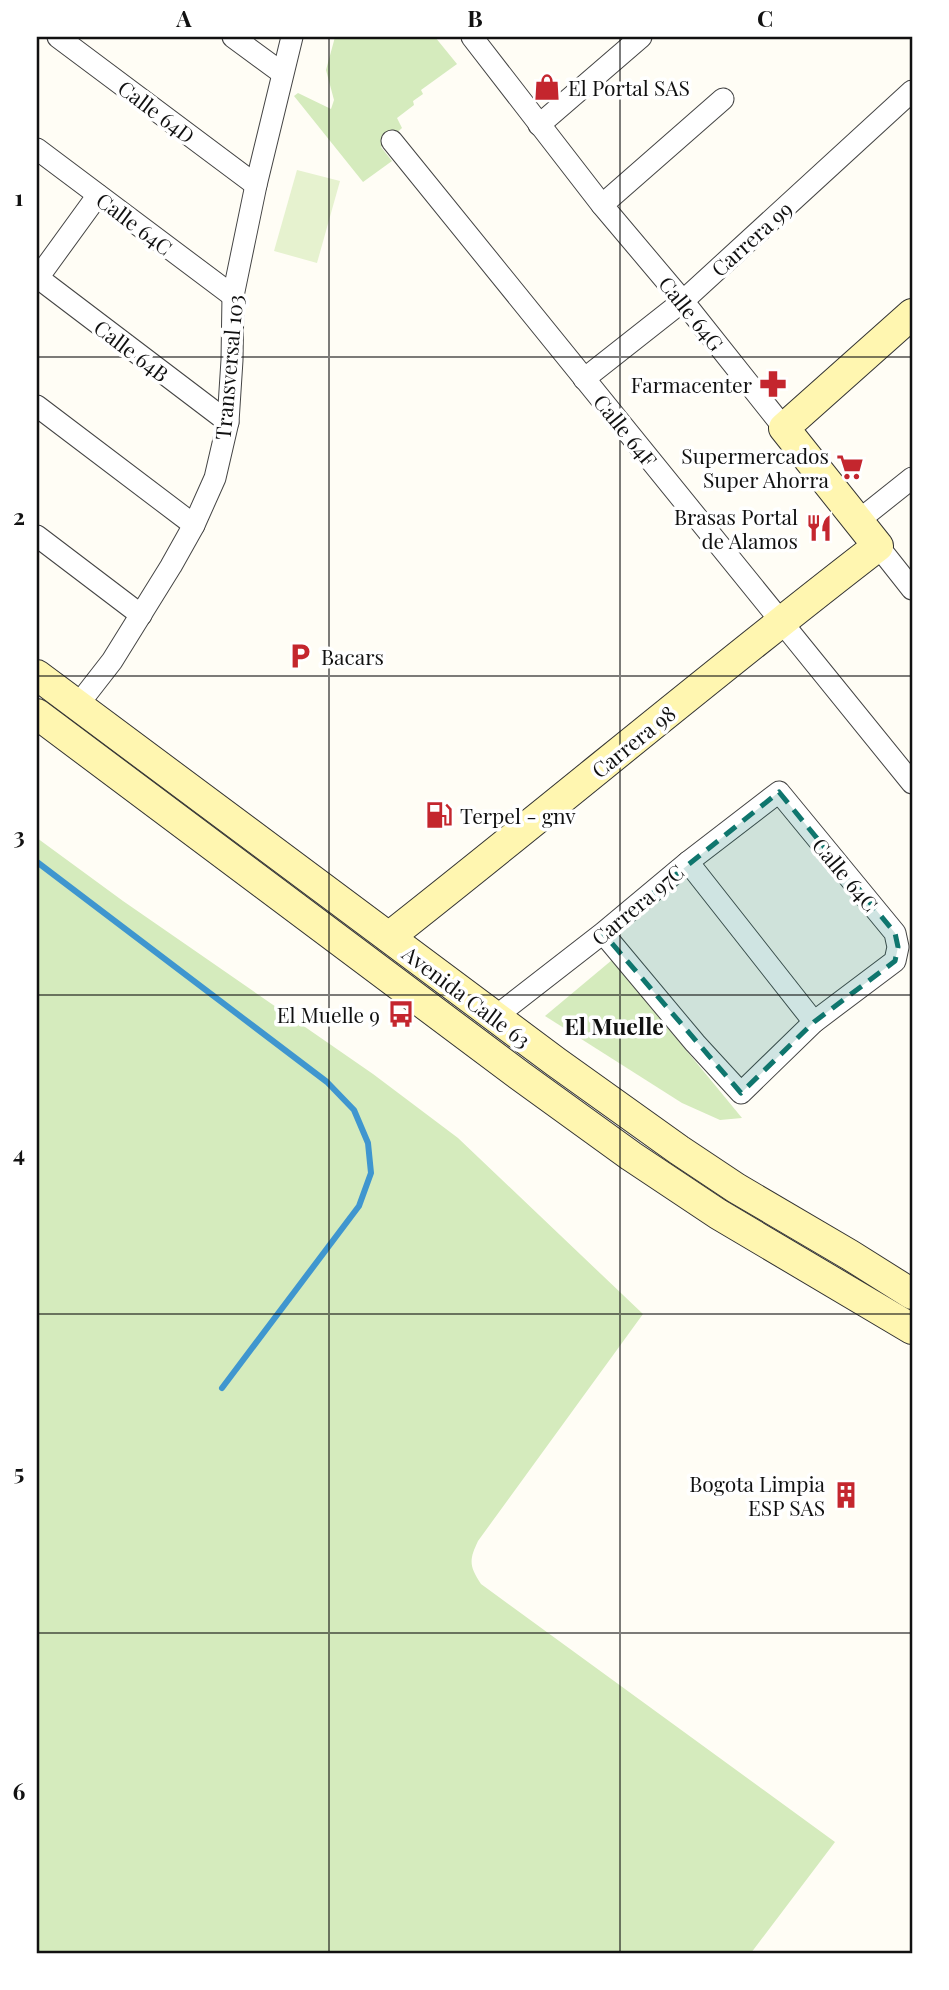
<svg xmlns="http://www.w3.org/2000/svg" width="949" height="1990" viewBox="0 0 949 1990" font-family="'Playfair Display',serif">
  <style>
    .green { fill: #d5ebbd }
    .pitch { fill: #e6f2cf }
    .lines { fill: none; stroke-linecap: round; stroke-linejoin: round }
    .stream { stroke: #3f96cf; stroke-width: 6 }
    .street-casing { stroke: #444; stroke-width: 23 }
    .secondary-casing { stroke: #333; stroke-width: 32 }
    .street { stroke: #fff; stroke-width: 21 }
    .secondary { stroke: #fff6b0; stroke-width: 30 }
    .marked { fill: #0f766e; fill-opacity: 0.2; stroke: #0f766e; stroke-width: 5; stroke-dasharray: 14 9; stroke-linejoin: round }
    .grid { fill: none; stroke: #111; stroke-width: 2; stroke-opacity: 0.55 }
    .labels { text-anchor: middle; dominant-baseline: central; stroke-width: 7; stroke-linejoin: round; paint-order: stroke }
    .poi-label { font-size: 21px; fill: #111; stroke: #fff; text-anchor: end }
    .street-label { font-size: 21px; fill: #111; stroke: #fff }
    .neighbourhood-label { font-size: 23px; font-weight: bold; fill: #111; stroke: #fff }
    .neatline { fill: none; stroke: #111; stroke-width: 2.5 }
    .grid-label { font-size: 23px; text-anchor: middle; font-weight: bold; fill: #111 }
  </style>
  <rect width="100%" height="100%" fill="#fffdf5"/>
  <!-- green -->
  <g class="green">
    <polygon points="335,37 435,37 457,64 421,90 423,94 413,101 414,105 397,118 402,128 381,147 392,161 363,182 294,96 298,93 331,109 334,100 326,70"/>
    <path d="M 37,838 L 123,901 L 373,1074 L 458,1138 L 643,1314 L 478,1541 C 469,1560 469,1566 481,1584 L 835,1842 L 751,1953 L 37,1953 Z"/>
    <polygon points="612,960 742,1118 720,1120 682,1103 545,1016"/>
  </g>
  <!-- pitch -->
  <polygon class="pitch" points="297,170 340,181 317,263 274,251"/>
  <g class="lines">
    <!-- stream -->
    <polyline class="stream" points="37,862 327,1082 354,1110 368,1143 371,1173 359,1206 222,1388"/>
    <defs>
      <g id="street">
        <polyline points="58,37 256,185"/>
        <polyline points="233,37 282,73"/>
        <polyline points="472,37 602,205 683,301 784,428"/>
        <polyline points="539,125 641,37"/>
        <polyline points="392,141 912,783"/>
        <polyline points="37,149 233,296"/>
        <polyline points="602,205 723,99"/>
        <polyline points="37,277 228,422"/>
        <polyline points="37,279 98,195"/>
        <polyline points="584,379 683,301 912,91"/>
        <polyline points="37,406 194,525"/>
        <polyline points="858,521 912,478"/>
        <polyline points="37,536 141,615"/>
        <polyline points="878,546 912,589"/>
        <polyline points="77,706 112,661 171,566 194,525 215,478 228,422 232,360 233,296 256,185 292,37"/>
        <polyline points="688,862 814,1022"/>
        <polyline points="495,1017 603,933 688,862 779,792 895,933 898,947 895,961 814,1022 741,1093 695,1043 603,933"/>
      </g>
      <g id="secondary">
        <polyline points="37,675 556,1062 679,1150 736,1188 850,1255 912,1294"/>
        <polyline points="37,714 519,1075 631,1156 718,1214 912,1329"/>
        <path d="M 389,937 C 553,808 713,673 878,546 L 784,428 L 912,314"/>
      </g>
    </defs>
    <!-- street casing -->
    <use href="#street" class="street-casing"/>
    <!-- secondary casing -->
    <use href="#secondary" class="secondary-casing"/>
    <!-- street -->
    <use href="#street" class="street"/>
    <!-- secondary -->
    <use href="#secondary" class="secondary"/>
  </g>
  <!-- marked area -->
  <path class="marked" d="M 779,792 L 895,933 L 898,947 L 895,961 L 814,1022 L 741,1093 L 603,933 Z"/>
  <!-- grid -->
  <path class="grid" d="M 329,37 L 329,1953M 620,37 L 620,1953M 37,357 L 912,357M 37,676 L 912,676M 37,995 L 912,995M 37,1314 L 912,1314M 37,1633 L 912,1633"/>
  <!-- icons -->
  <defs>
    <symbol id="shop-bare" viewBox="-9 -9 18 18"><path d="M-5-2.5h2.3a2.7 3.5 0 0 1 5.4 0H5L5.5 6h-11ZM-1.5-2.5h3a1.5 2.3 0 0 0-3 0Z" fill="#c4262e" stroke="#fff" stroke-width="2.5" paint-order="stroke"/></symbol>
    <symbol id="pharmacy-bare" viewBox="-9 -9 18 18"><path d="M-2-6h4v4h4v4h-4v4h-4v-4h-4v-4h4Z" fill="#c4262e" stroke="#fff" stroke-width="2.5" paint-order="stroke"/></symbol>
    <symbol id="supermarket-bare" viewBox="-9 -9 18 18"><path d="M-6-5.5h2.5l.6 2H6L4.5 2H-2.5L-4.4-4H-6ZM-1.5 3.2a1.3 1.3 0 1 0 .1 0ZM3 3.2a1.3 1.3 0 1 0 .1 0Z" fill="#c4262e" stroke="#fff" stroke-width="2.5" paint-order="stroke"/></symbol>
    <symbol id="restaurant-bare" viewBox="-9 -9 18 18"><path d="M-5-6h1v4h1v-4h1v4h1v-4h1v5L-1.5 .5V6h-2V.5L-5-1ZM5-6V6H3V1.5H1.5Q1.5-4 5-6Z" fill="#c4262e" stroke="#fff" stroke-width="2.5" paint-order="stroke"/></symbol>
    <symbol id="parking-bare" viewBox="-9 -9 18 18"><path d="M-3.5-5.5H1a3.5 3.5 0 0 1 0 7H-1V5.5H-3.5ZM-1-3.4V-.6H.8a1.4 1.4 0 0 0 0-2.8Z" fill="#c4262e" stroke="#fff" stroke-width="2.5" paint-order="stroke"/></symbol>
    <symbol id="fuel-bare" viewBox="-9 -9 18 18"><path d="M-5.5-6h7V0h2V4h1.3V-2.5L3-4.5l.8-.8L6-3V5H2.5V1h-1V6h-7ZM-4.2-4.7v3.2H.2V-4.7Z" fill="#c4262e" stroke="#fff" stroke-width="2.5" paint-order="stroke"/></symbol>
    <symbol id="bus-bare" viewBox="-9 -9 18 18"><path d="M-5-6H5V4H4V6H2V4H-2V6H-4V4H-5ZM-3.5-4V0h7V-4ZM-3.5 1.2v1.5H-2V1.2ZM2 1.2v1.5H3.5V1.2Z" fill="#c4262e" stroke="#fff" stroke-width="2.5" paint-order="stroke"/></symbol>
    <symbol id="building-bare" viewBox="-9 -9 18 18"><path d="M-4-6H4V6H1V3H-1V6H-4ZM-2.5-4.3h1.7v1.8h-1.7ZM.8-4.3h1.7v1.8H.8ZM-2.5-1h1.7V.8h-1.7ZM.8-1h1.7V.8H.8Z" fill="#c4262e" stroke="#fff" stroke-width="2.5" paint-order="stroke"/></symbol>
  </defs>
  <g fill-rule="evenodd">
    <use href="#shop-bare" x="528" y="68" width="38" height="38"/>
    <use href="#pharmacy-bare" x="754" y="365" width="38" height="38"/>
    <use href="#supermarket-bare" x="831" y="448" width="38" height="38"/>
    <use href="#restaurant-bare" x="800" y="509" width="38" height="38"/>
    <use href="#parking-bare" x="281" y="637" width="38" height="38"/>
    <use href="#fuel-bare" x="420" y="796" width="38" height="38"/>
    <use href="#bus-bare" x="382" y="995" width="38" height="38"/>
    <use href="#building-bare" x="827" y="1476" width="38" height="38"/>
  </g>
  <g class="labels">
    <!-- poi labels -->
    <g class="poi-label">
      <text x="568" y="87" text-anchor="start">El Portal SAS</text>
      <text x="752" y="384">Farmacenter</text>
      <text x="829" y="455">Supermercados<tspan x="829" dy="24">Super Ahorra</tspan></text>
      <text x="798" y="516">Brasas Portal<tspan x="798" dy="24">de Alamos</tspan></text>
      <text x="321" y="656" text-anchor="start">Bacars</text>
      <text x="460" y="815" text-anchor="start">Terpel - gnv</text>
      <text x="380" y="1014">El Muelle 9</text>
      <text x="825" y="1483">Bogota Limpia<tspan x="825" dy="24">ESP SAS</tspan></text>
    </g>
    <!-- street labels -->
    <g class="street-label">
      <text transform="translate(157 111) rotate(37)">Calle 64D</text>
      <text transform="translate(135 223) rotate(37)">Calle 64C</text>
      <text transform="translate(751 238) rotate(-42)">Carrera 99</text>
      <text transform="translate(692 313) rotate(51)">Calle 64G</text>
      <text transform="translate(132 350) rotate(37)">Calle 64B</text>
      <text transform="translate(228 367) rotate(-85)">Transversal 103</text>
      <text transform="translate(626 430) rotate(51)">Calle 64F</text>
      <text transform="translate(633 741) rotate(-39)">Carrera 98</text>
      <text transform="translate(846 874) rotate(50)">Calle 64C</text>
      <text transform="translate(637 904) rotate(-40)">Carrera 97C</text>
      <text transform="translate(467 996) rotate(37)">Avenida Calle 63</text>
    </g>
    <!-- neighbourhood labels -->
    <g class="neighbourhood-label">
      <text x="614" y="1025">El Muelle</text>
    </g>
  </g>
  <!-- border -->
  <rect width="949" height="1990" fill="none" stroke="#ffffff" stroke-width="77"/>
  <rect x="38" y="38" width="873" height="1914" class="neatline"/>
  <g class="grid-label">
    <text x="184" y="27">A</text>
    <text x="475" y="27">B</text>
    <text x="765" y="27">C</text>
    <text x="19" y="206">1</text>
    <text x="19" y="525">2</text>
    <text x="19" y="844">3</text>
    <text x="19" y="1162">4</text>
    <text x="19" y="1481">5</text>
    <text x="19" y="1800">6</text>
  </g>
</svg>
